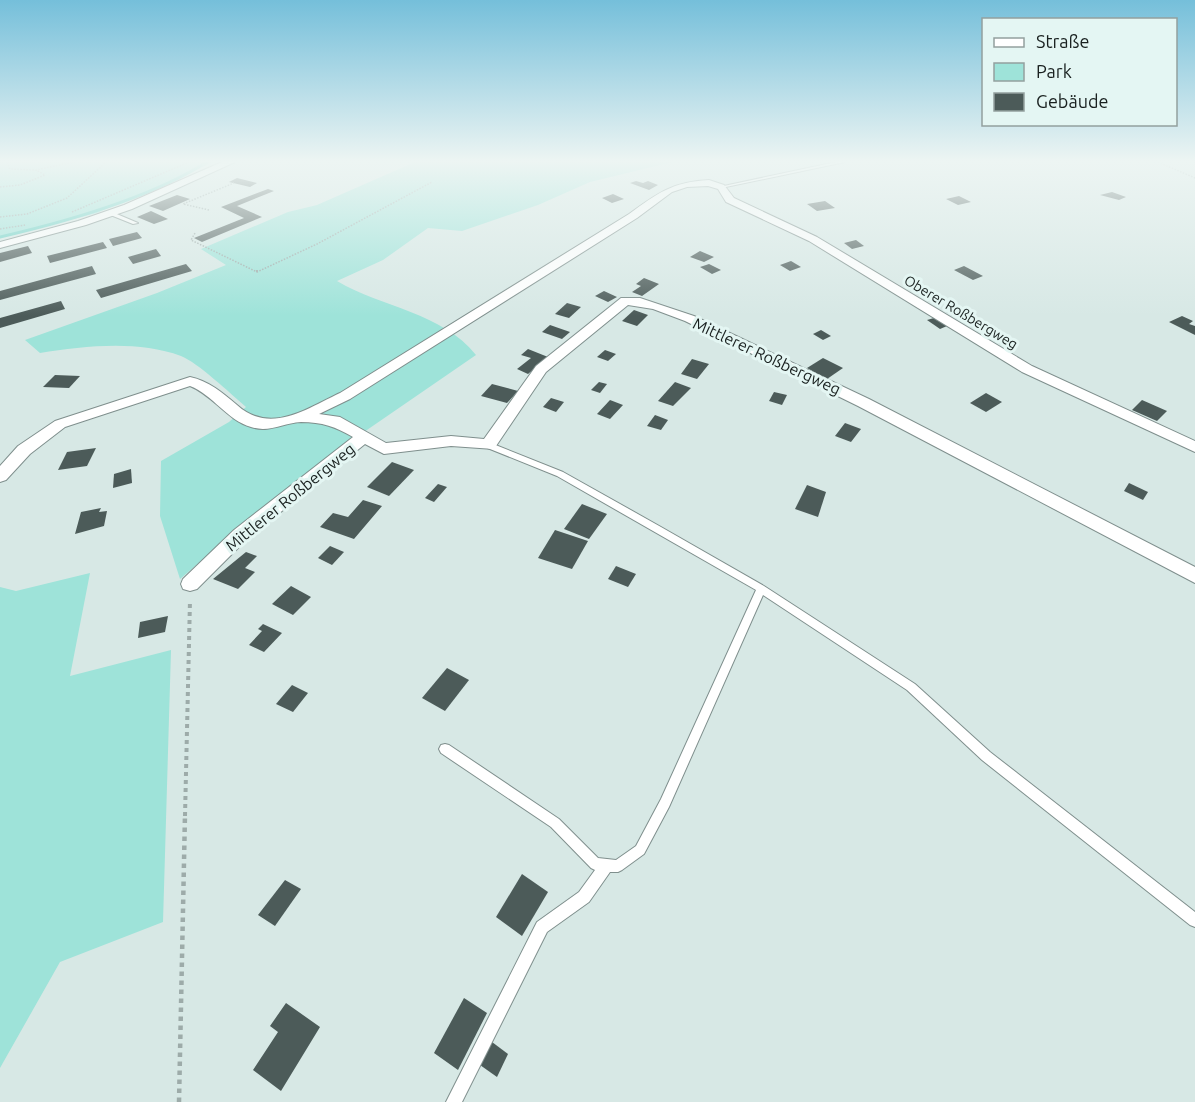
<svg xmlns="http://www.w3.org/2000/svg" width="1195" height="1102" viewBox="0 0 1195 1102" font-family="Ubuntu,sans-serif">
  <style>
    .green { fill: #9ee3d9 }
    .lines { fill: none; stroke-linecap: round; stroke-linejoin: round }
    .stream { stroke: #69d0c4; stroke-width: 3 }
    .building { fill: #4c5b59 }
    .service-casing { stroke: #7f8f8d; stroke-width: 2 }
    .minor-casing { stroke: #7f8f8d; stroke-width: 2 }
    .path-far3 { stroke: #9daba9; stroke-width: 1.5; stroke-dasharray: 1.5 1.5; stroke-linecap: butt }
    .path-far2 { stroke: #9daba9; stroke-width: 2; stroke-dasharray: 2 2; stroke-linecap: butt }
    .path-far1 { stroke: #9daba9; stroke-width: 4; stroke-dasharray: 4 4; stroke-linecap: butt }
    .path { stroke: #9daba9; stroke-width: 4.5; stroke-dasharray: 4.5 4.5; stroke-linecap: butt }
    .service { fill: #fff; fill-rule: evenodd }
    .minor { fill: #fff; fill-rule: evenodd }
    .labels { text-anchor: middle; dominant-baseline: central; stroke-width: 6; stroke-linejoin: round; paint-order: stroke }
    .far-street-label { font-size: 14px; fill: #19201f; stroke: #e4f6f3 }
    .street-label { font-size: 16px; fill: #19201f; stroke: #e4f6f3 }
  </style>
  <rect width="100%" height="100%" fill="#d7e8e5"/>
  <!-- green -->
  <g class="green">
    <polygon points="0,162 214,162 97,213 0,237"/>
    <path d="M 415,162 L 672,162 L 590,182 L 538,205 L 462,231 L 428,228 L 383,260 L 337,281 C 381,307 443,313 476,355 L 348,443 L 269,503 L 180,579 L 160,516 L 161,461 L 229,422 L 246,407 C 231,394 197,362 181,356 C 137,340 85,346 40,353 L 25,340 L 157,293 L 226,265 L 201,249 L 288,212 L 317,205 Z"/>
    <polygon points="90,573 70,676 171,650 163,922 60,962 0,1068 0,587 16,591"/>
  </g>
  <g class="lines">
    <!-- stream -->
    <path class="stream" d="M 0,237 C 65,222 150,198 207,162"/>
  </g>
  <!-- building -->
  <g class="building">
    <polygon points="237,178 257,183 250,187 229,182"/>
    <polygon points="636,181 643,183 648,181 658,185 649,190 630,183"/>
    <polygon points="268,189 274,191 237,206 262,217 202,242 194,238 244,218 221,207"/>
    <polygon points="1112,192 1126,197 1119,200 1100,195"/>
    <polygon points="613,194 624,199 612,203 602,198"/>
    <polygon points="177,195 190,199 163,211 149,206"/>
    <polygon points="959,196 971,202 958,205 946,199"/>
    <polygon points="825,201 835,208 817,211 807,204"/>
    <polygon points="151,211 168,219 154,224 137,217"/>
    <polygon points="137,232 142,238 113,246 109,239"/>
    <polygon points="856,240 864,246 852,249 844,243"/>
    <polygon points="103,242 107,248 50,263 47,256"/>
    <polygon points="28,246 32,253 0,262 0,253"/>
    <polygon points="156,249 161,256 133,264 128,257"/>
    <polygon points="700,251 714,257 704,262 690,257"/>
    <polygon points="791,261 801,267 790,271 780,265"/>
    <polygon points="186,264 192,271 101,298 96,290"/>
    <polygon points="709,264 721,270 712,274 700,267"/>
    <polygon points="92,266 96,274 0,300 0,291"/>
    <polygon points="964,266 983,276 973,280 954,270"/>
    <polygon points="644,278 659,284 642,296 632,292 641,286 636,284"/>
    <polygon points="604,291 617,297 608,302 595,296"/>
    <polygon points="61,301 65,309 0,328 0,318"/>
    <polygon points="567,303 581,307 569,318 555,314"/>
    <polygon points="634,310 648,315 637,326 622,321"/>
    <polygon points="1182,316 1193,321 1189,324 1195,326 1195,335 1169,322"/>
    <polygon points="934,318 947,326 940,329 927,320"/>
    <polygon points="550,325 570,332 562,339 542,332"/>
    <polygon points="821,330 831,336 823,340 813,334"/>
    <polygon points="528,349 548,357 528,374 517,369 531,358 521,355"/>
    <polygon points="605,350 616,354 608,361 597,357"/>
    <polygon points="823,358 843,368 827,379 807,368"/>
    <polygon points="692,359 709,364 697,379 681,374"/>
    <polygon points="55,375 80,376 69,388 43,387"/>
    <polygon points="599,382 607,384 600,393 591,390"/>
    <polygon points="675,382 691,388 673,406 658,401"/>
    <polygon points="492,384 518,391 507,403 481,396"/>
    <polygon points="774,392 787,395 782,405 769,401"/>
    <polygon points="986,393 1002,402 986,412 970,403"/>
    <polygon points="551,398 564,402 556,412 543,407"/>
    <polygon points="610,400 623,405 610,419 597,414"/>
    <polygon points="1142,400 1167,411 1157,421 1132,410"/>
    <polygon points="655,415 668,420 661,430 647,426"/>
    <polygon points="845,423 861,429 851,442 835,436"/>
    <polygon points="96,448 87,466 58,470 67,452"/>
    <polygon points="392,462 414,470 389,496 367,487"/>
    <polygon points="131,469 132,483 113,488 114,474"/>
    <polygon points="1129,483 1148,492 1143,500 1124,491"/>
    <polygon points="438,484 447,487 434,502 425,498"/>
    <polygon points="807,485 826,492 818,517 795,509"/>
    <polygon points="363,500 382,506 354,539 320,527 333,513 348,517"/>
    <polygon points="582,504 607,514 589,539 564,529"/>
    <polygon points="101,508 99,512 107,511 104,526 75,534 81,512"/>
    <polygon points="555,530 588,541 572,569 538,558"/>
    <polygon points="330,546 344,552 332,565 318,558"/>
    <polygon points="246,552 257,556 245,568 255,572 238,589 213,579"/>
    <polygon points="616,566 636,574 628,587 608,579"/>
    <polygon points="291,586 311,597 293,615 272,604"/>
    <polygon points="168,616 165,632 138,638 140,622"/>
    <polygon points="263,624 282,633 264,652 249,645 262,631 258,629"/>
    <polygon points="447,668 469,680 445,711 422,698"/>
    <polygon points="292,685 308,693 293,712 276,704"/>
    <polygon points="522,874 548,892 522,936 496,917"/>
    <polygon points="285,880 301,889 275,926 258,915"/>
    <polygon points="464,998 487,1013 458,1070 434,1053"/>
    <polygon points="286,1003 320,1027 281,1091 253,1070 278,1032 270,1026"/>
    <polygon points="492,1042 508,1054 497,1077 480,1065"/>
  </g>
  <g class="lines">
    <defs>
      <g id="service">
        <polygon points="836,162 845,162 721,188 719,187"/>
        <polygon points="108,212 112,212 138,223 133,224 108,214"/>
        <polygon points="488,442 563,472 661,527 764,586 915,684 990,752 1195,912 1195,927 1190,925 982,760 907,690 763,595 669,807 644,854 622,870 618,872 610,872 589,902 547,932 462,1102 446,1102 537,922 579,892 595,870 591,868 551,827 441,753 439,749 441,745 445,744 449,745 559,819 598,858 616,860 636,846 661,799 756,590 557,476 485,447 484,445"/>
      </g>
      <g id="minor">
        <polygon points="222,162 235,162 132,209 86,225 0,248 0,242 78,221 124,205"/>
        <path d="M 709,180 L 724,185 L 734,198 L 817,237 L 1032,366 L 1195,441 L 1195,452 L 1022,372 L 809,241 L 726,202 L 718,189 L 708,186 L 687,187 L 672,192 L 637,218 L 350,399 L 319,414 L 340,417 L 386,443 L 451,436 L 484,439 L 536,366 L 621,298 L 640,298 L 694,316 L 869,399 L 1195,567 L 1195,583 L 858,406 L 685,321 L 653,309 L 628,305 L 546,372 L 494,449 L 451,446 L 384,454 L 365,444 L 246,540 L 197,589 L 190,591 L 183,589 L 181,584 L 183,579 L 234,530 L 353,437 C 336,427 322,422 301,422 C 283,423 269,433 251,427 C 227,420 213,395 190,386 L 65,427 L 30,454 L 6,480 L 0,482 L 0,466 L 18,446 L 55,421 L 190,377 C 209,381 223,393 237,405 C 270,435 306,409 340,393 L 629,214 C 658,193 672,182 709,180 Z"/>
      </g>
    </defs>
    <!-- service casing -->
    <use href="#service" class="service-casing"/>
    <!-- minor casing -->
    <use href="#minor" class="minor-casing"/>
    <!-- path-far3 -->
    <g class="path-far3">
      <polyline points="7,162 10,169 36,170 73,162"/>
      <polyline points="1158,162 1195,178"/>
      <polyline points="0,187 20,185 45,175 36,170"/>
      <polyline points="209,210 183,204 234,183"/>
      <polyline points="72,212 189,162"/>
      <polyline points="0,217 27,214 67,198 106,162"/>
      <polyline points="0,229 25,225"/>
      <polyline points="195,233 191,240 257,272 317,244 432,182"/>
    </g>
    <!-- path-far2 -->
    <polyline class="path-far2" points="256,271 259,271"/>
    <!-- path-far1 -->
    <polyline class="path-far1" points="185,816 190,600"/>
    <!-- path -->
    <polyline class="path" points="179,1102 185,814"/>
    <!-- service -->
    <use href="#service" class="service"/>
    <!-- minor -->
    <use href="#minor" class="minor"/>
  </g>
  <!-- sky -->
  <linearGradient id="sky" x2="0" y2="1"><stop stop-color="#75bfda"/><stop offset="0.51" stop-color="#edf5f3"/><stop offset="1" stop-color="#edf5f3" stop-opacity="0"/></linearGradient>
  <rect width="1195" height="316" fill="url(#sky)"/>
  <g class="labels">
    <!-- far-street labels -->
    <g class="far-street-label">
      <text transform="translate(961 312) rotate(31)">Oberer Roßbergweg</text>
    </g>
    <!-- street labels -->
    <g class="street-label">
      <text transform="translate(767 356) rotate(25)">Mittlerer Roßbergweg</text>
      <text transform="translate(290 497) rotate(-39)">Mittlerer Roßbergweg</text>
    </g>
  </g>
  <!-- legend -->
  <rect x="982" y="18" width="195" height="108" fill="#e4f6f3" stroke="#93a09e" stroke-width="1.5"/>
  <rect x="994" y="38" width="30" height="9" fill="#ffffff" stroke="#93a09e" stroke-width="1.5"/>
  <text x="1036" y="48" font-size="18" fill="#19201f">Straße</text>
  <rect x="994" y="63" width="30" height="18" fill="#9ee3d9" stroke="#93a09e" stroke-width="1.5"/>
  <text x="1036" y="78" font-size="18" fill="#19201f">Park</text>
  <rect x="994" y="93" width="30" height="18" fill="#4c5b59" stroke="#93a09e" stroke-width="1.5"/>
  <text x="1036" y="108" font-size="18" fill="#19201f">Gebäude</text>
</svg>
